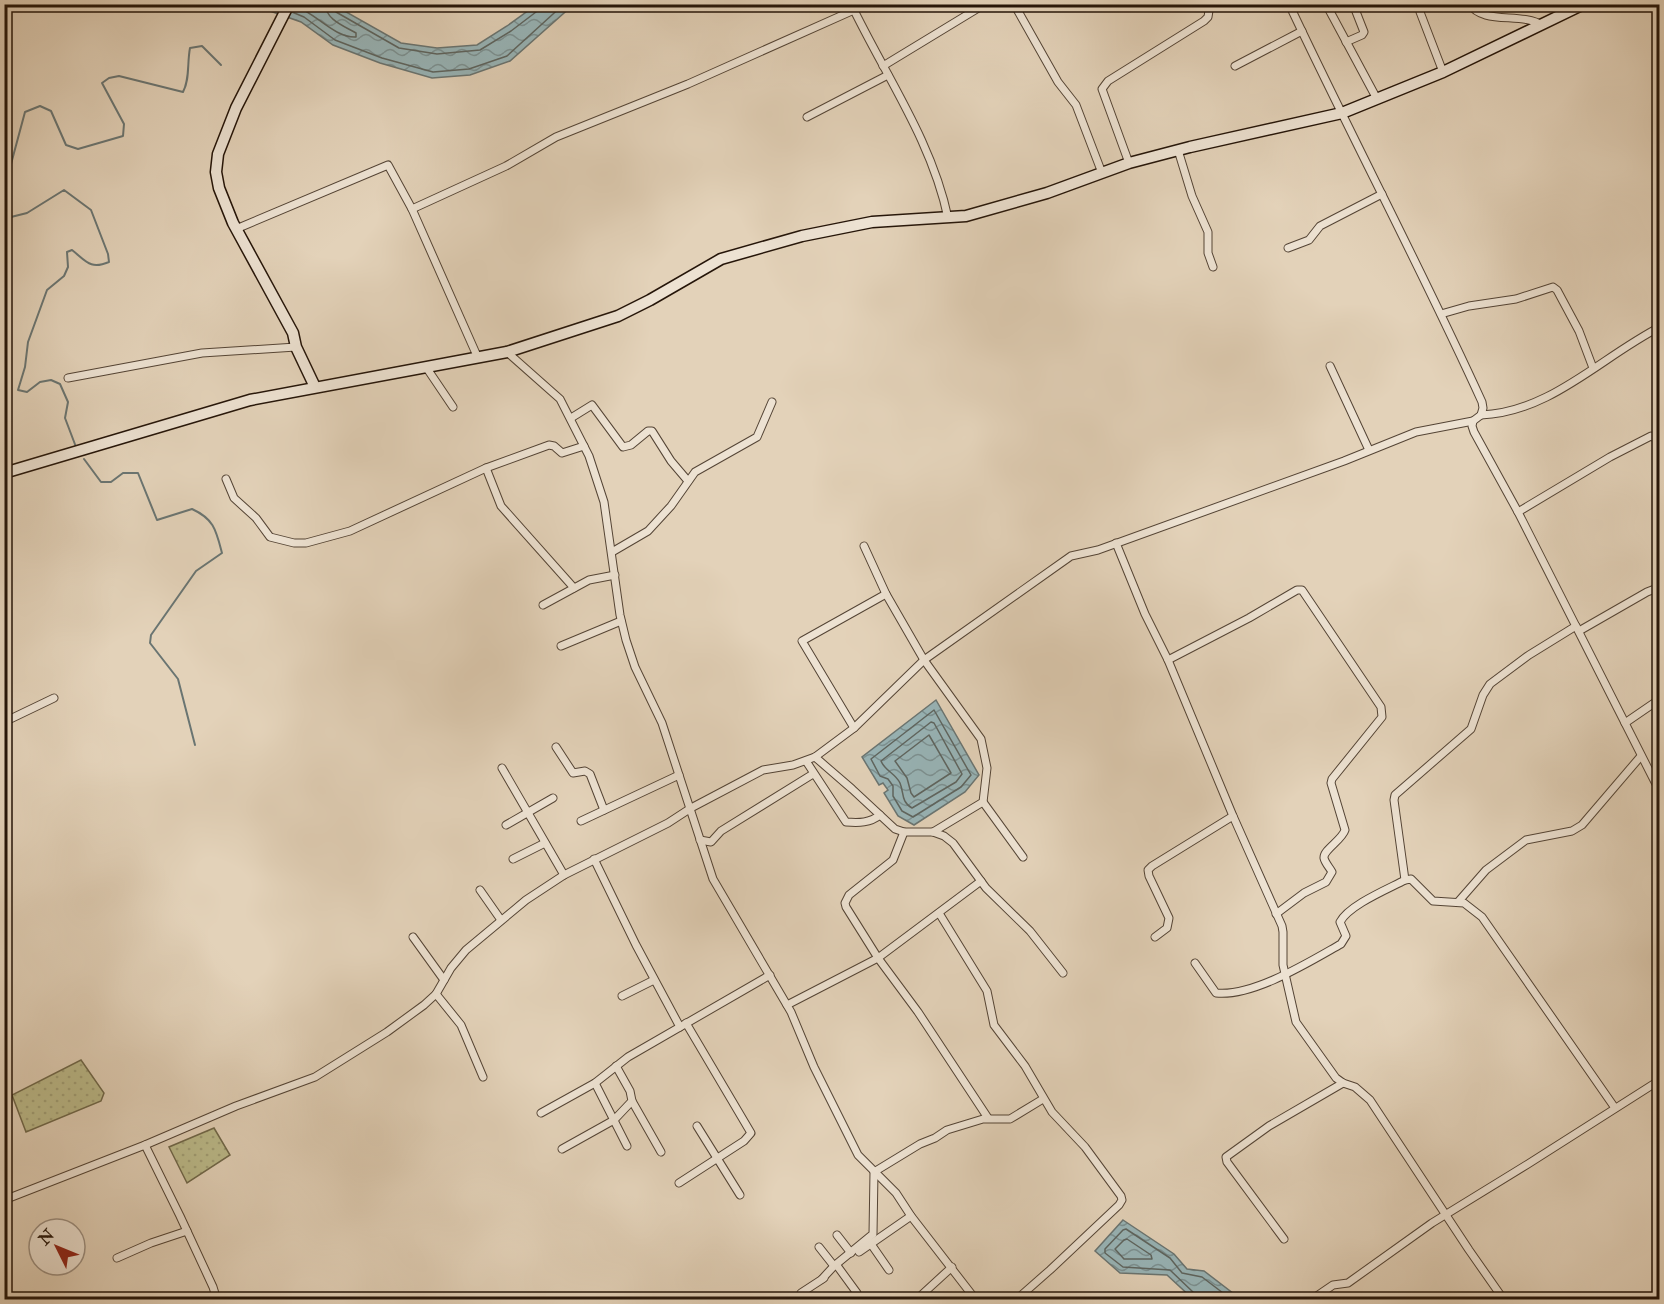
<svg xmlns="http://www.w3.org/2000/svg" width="1664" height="1304" font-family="'IM FELL Double Pica',serif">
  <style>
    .grass { fill: url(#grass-dots); stroke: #70684a; stroke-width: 1.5 }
    .water { fill: url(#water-waves); stroke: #6a7572; stroke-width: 1.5 }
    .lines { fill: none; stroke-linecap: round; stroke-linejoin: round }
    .shore { stroke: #5e6560; stroke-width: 1.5 }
    .stream { stroke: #6a7572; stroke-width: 2 }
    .street-casing { stroke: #544435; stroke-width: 9 }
    .secondary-casing { stroke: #251509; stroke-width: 13 }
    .street { stroke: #ede2d2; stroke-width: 7 }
    .secondary { stroke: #ede2d2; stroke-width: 10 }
  </style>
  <defs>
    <pattern id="grass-dots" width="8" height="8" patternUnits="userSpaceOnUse" patternTransform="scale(1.5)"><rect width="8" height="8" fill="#bbba8a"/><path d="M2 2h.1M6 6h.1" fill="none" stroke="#a19f76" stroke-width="1.8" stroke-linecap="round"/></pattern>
    <pattern id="water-waves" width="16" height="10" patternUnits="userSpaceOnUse" patternTransform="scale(1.5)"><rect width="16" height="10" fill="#98b5b8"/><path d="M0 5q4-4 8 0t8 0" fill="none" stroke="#7c9294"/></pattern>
  </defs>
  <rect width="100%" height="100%" fill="#e3d2b9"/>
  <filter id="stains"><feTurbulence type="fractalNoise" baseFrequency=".00333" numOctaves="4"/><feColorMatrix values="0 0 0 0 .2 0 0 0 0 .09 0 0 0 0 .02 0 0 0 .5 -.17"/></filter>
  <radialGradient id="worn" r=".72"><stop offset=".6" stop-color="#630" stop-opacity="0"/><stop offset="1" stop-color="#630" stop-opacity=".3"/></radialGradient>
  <g class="grass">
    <polygon points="81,1060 104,1093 101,1101 26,1132 12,1095"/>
    <polygon points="214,1128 230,1155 187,1183 169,1147"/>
  </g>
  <g class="water">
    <polygon points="321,4 327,7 334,5 401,43 437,48 477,45 507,26 536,5 573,5 510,61 470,75 432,78 380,63 333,45 301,22 270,11 258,5"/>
    <polygon points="936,700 979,775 965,792 914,825 898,816 884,793 888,790 883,783 879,785 862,757"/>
    <polygon points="1123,1220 1174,1254 1187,1269 1204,1271 1234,1294 1227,1299 1193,1299 1167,1275 1120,1273 1095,1251"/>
  </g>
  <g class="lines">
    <g class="shore">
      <polyline points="332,4 336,12 399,48 437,54 480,50 511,31 536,12 539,4"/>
      <path d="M295,6C316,13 334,38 356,37V33C344,26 326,20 325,4"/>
      <polyline points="292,12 304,17 335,40 382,58 433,72 469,69 507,56 564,4"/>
      <polygon points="934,710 971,775 961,787 913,817 902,811 893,796 893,786 888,779 880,776 871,759"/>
      <path d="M931,722L934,723L962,774L956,782L912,808C901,802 904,793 900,783C895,773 885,771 881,761Z"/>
      <polygon points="929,735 951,773 914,797 911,793 907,778 895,761"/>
      <polygon points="1127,1239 1151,1255 1152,1259 1124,1259 1115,1249 1124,1240"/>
      <polyline points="1196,1300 1194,1293 1170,1270 1123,1267 1105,1253 1105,1249 1123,1230 1126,1229 1170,1258 1182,1273 1202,1277 1223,1293 1224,1300"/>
    </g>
    <g class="stream">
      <path d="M4,190L25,112L40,106L51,111L66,145L78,149L123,136L124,124L102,83L109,78L119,76L183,92C190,79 187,63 190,48L202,46L221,65"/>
      <path d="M4,209L11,217L27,213L64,190L91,210L108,254L109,262C90,270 86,261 72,250L67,252L68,267L64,276L47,290L28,342L25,367L18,390L27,392L40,382L51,380L60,384L68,402L65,418L76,447"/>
      <path d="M84,459L101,482H111L123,473H138L157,520L192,509C214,519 216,530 222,553L196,571L151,635L150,643L178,679L195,745"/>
    </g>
    <defs>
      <g id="street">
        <path d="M851,4C885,75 932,141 948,218"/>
        <polyline points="1014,4 1058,82 1076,105 1102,173"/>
        <path d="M1289,4C1352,138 1421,268 1482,402L1483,408L1481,415L1473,421L1472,426L1474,432L1518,512L1660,792"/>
        <polyline points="1326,4 1377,99"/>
        <polyline points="1422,4 1420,12 1443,72"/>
        <path d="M1470,4C1482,25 1522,12 1542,25"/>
        <polyline points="1346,42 1362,35 1364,32 1353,4"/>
        <polyline points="883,66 985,4"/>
        <polyline points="1235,66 1302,31"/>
        <polyline points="807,117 888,75"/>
        <polyline points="1178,150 1192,196 1208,232 1208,253 1213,267"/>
        <polyline points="1129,163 1102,89 1108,81 1204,21 1208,17 1210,4"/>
        <polyline points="412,209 506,166 556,137 688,84 854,10"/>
        <polyline points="236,229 388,165 412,209 478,358"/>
        <polyline points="1288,248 1309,240 1320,226 1382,194"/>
        <polyline points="1441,314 1469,306 1516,299 1553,287 1557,290 1579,331 1593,368"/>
        <polyline points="507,352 560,399 589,456 604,502 620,615 626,640 635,667 662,723 713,879 791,1012 814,1067 858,1155 896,1193 911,1216 976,1300"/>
        <polyline points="1330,366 1369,450"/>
        <polyline points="426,367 453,407"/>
        <polyline points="68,378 202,353 296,347"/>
        <path d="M1481,415C1551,412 1601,357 1660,327"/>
        <polyline points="571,418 592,405 623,447 631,445 648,431 652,431 671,461 688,481"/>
        <polyline points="486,468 501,506 574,588"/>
        <polyline points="226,479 234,498 256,518 270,537 294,543 306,543 350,531 486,468 549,445 554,446 562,453 584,446"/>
        <polyline points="1518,512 1610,457 1651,436 1657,439 1660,446"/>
        <polyline points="1116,543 1145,614 1168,660 1233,816 1282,926 1283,932 1283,965 1296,1022 1336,1078 1343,1083 1355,1087 1370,1100 1469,1250 1504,1300"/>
        <polyline points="864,546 886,594 924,660 981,739 987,768 983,802 933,832"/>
        <polyline points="612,552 648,531 671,506 695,472 757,437 772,402"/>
        <polyline points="543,605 589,580 615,575"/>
        <polyline points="1579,631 1647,592 1660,587"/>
        <polyline points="561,646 621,621"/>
        <path d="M1168,660L1249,618L1297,590H1302L1381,707L1382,717L1332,779L1331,783L1345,830C1342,840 1323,850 1324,858C1325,863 1330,868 1332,872L1326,882L1304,893L1276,914"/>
        <polyline points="4,722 54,698"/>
        <polyline points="1625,723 1660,699"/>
        <polyline points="854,728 802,641 886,594"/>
        <polyline points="556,747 573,773 585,771 590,774 604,810"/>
        <polyline points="815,757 852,789 895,829 904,832 933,832 944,836 953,843 986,888 1030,931 1063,973"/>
        <path d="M806,761L846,822C859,823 870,823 880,815"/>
        <polyline points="502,768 564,875"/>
        <polyline points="983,802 1023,857"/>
        <polyline points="581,821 679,775"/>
        <polyline points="506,825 553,798"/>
        <polyline points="904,832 893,860 849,895 845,903 846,907 878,958 918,1012 988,1118"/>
        <polyline points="700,840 711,842 721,831 813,774"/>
        <polyline points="513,859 545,843"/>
        <polyline points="594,859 636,945 680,1027"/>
        <polyline points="1405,880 1394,800 1395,795 1471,729 1483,695 1490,684 1529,655 1576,626"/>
        <polyline points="480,890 501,920"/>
        <polyline points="1458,902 1486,870 1526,840 1572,831 1582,825 1641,756"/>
        <polyline points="939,913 987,991 994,1025 1025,1066 1052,1112 1085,1147 1121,1196 1122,1200 1119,1205 1050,1270 1016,1300"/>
        <polyline points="413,937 444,980"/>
        <polyline points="1155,937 1167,928 1169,918 1149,876 1148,870 1152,866 1233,816"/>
        <path d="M1195,963L1216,993C1253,997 1309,962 1341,944L1346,936L1340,922C1349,905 1388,889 1405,880L1411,879L1433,901L1464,903L1482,917L1615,1108"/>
        <polyline points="436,994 461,1025 483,1077"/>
        <polyline points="622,996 654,980"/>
        <polyline points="787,1005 878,958 981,881"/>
        <polyline points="595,1083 627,1146"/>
        <polyline points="632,1101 661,1152"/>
        <polyline points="541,1113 595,1083 628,1057 770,975"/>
        <polyline points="697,1126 740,1195"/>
        <polyline points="145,1145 180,1216 213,1287 217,1300"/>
        <polyline points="562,1149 614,1120 632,1101 630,1091 616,1066"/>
        <polyline points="679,1183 744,1141 751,1133 686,1023"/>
        <polyline points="4,1200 145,1145 236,1106 315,1077 387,1032 424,1005 436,994 451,968 466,950 526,900 564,875 668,823 691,808 763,770 793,765 815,757 854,728 924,660 1071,556 1098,550 1344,461 1416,432 1473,421"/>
        <polyline points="837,1235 851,1253"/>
        <polyline points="1284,1239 1227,1162 1226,1157 1269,1126 1343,1083"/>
        <polyline points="871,1244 889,1270"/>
        <polyline points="819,1247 834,1266"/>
        <polyline points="859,1252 911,1216"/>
        <polyline points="117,1258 151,1243 187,1231"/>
        <polyline points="838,1267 857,1293"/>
        <polyline points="822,1279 834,1266 873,1234 874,1172 920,1144 935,1138 947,1130 983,1119 1010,1119 1043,1099"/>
        <polyline points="801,1293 824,1278"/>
        <polyline points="916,1300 952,1267"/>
        <polyline points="1311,1300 1333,1285 1348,1283 1432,1223 1528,1164 1660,1080"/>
      </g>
      <g id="secondary">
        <polyline points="289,4 236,108 218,154 216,172 219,188 233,223 293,333 296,347 315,387"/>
        <polyline points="4,473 250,400 507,352 618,316 650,300 721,259 802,236 872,222 966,216 1047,193 1129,163 1190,147 1342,113 1443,72 1584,4"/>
      </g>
    </defs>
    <use href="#street" class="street-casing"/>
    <use href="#secondary" class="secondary-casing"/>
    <use href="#street" class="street"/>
    <use href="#secondary" class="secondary"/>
  </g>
  <rect width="1664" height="1304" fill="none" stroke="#e3d2b9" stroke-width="24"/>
  <rect x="6" y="6" width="1652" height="1292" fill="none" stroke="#251509" stroke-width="3"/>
  <rect x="12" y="12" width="1640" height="1280" fill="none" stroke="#251509" stroke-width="1.5"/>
  <g transform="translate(57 1247) rotate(313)"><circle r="28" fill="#ede2d2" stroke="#9d9082" stroke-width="1.5"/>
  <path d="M0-4.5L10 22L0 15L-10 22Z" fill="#8f2418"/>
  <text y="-9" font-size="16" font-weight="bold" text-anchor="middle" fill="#251509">N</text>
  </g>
  <rect width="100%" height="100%" filter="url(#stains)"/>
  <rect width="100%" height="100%" fill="url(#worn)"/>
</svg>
